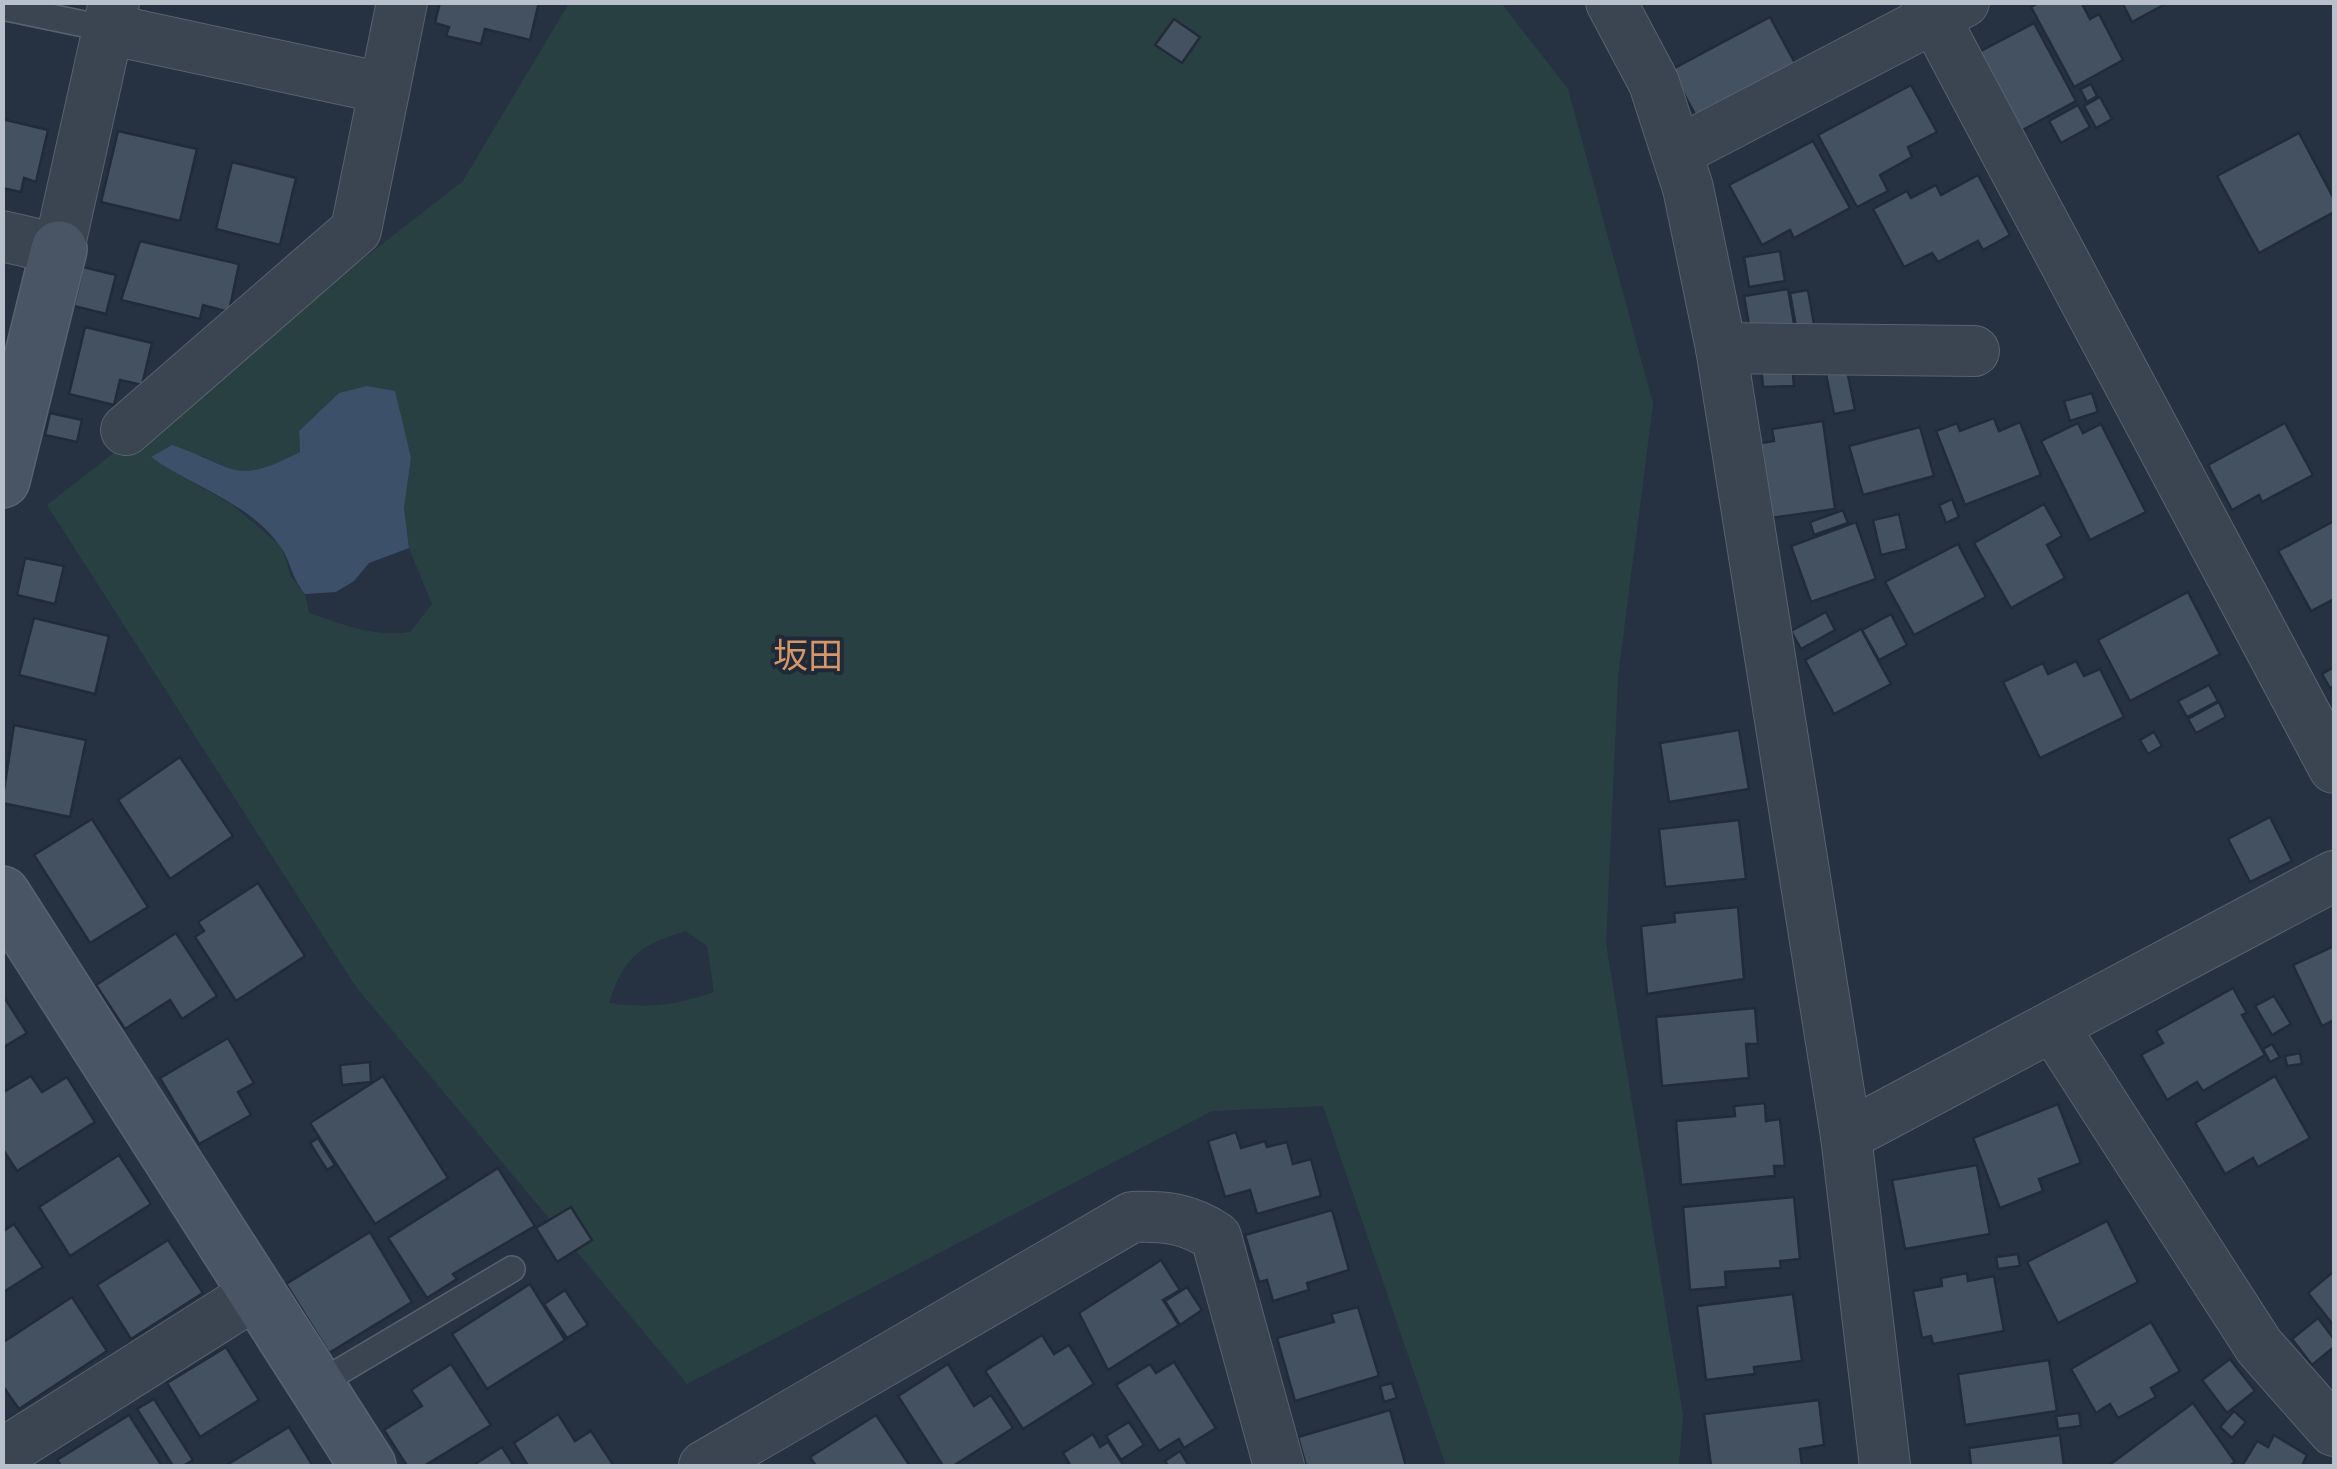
<svg xmlns="http://www.w3.org/2000/svg" width="2337" height="1469" font-family="'PT Sans','Noto Sans JP',sans-serif">
  <style>
    .green { fill: #294043; fill-rule: evenodd }
    .water { fill: #3c506a }
    .building { fill: #435160; stroke: #212b39; stroke-width: 2.5 }
    .lines { fill: none; stroke-linecap: round; stroke-linejoin: round }
    .lane-casing { stroke: #59626f; stroke-width: 28 }
    .street-casing { stroke: #59626f; stroke-width: 52 }
    .secondary-casing { stroke: #59626f; stroke-width: 58 }
    .lane { stroke: #3b4451; stroke-width: 25 }
    .street { stroke: #3b4451; stroke-width: 50 }
    .secondary { stroke: #495464; stroke-width: 55 }
    .labels { text-anchor: middle; dominant-baseline: central; stroke-width: 8; stroke-linejoin: round; paint-order: stroke }
    .neighbourhood-label { font-size: 35px; fill: #d59669; stroke: #1f2937 }
  </style>
  <rect width="100%" height="100%" fill="#263242"/>
  <path class="green" d="M569,3H1501L1568,89L1653,404L1618,677L1606,944L1683,1415L1679,1466H1446L1323,1106L1212,1111L687,1384L356,987L47,505L463,181ZM339,393L411,458L404,508L409,548L432,604L410,632C376,638 341,624 309,613L305,594L291,577L282,547L231,504L162,465L203,456C247,481 257,474 300,452L299,431ZM686,931L707,946L714,992C677,1005 648,1009 609,1003C624,956 640,945 686,931Z"/>
  <path class="water" d="M367,386L395,391L411,458L404,508L409,548L369,563L354,581L336,592L305,594C290,575 291,561 280,546C249,502 192,487 151,457L172,445C237,467 232,487 300,452L299,431L339,393Z"/>
  <g class="building">
    <polygon points="440,2 539,2 530,40 485,29 481,44 446,36 449,27 435,23"/>
    <polygon points="2040,2 2081,2 2090,19 2099,14 2123,60 2074,87 2031,7"/>
    <polygon points="2122,2 2169,2 2132,22"/>
    <polygon points="1770,17 1802,76 1703,129 1671,70"/>
    <polygon points="1174,19 1200,37 1182,63 1155,45"/>
    <polygon points="2034,23 2076,101 2019,132 1977,53"/>
    <polygon points="2091,84 2097,96 2087,102 2080,89"/>
    <polygon points="1911,85 1937,132 1908,147 1912,157 1880,175 1888,191 1857,207 1818,135"/>
    <polygon points="2100,97 2112,119 2096,128 2084,106"/>
    <polygon points="2078,105 2090,127 2061,143 2049,121"/>
    <polygon points="2,119 48,130 36,182 24,178 21,192 2,188"/>
    <polygon points="118,131 197,149 180,221 101,202"/>
    <polygon points="2299,133 2334,199 2334,212 2259,253 2217,176"/>
    <polygon points="1813,141 1850,208 1794,238 1790,230 1762,245 1729,185"/>
    <polygon points="232,162 296,178 280,245 216,229"/>
    <polygon points="1978,175 2010,235 1983,250 1978,241 1938,262 1932,253 1904,267 1873,209 1907,191 1911,198 1936,185 1941,195"/>
    <polygon points="140,241 239,264 229,312 203,305 200,319 121,300"/>
    <polygon points="1780,251 1785,281 1749,287 1744,257"/>
    <polygon points="83,267 116,275 106,314 74,306"/>
    <polygon points="1788,289 1795,329 1751,337 1744,296"/>
    <polygon points="1808,290 1814,324 1796,327 1790,293"/>
    <polygon points="85,327 152,343 142,385 120,380 114,405 69,394"/>
    <polygon points="1792,365 1794,386 1763,387 1761,366"/>
    <polygon points="1846,365 1855,410 1834,414 1825,369"/>
    <polygon points="2092,393 2098,412 2070,421 2064,401"/>
    <polygon points="50,413 82,420 77,442 45,435"/>
    <polygon points="1994,418 1999,431 2020,422 2041,475 1965,505 1936,431 1957,423 1960,431"/>
    <polygon points="1823,421 1835,509 1771,518 1761,443 1774,441 1772,429"/>
    <polygon points="2078,423 2083,433 2101,424 2146,512 2090,540 2041,441"/>
    <polygon points="2285,423 2313,475 2262,502 2259,495 2232,510 2208,465"/>
    <polygon points="1920,427 1934,476 1863,495 1849,446"/>
    <polygon points="1952,499 1959,517 1946,523 1939,505"/>
    <polygon points="2044,504 2062,536 2047,545 2065,578 2011,608 1974,543"/>
    <polygon points="1843,510 1848,523 1814,535 1810,522"/>
    <polygon points="1899,514 1907,549 1881,555 1873,520"/>
    <polygon points="2334,521 2334,599 2311,611 2278,551"/>
    <polygon points="1856,522 1876,579 1811,602 1791,546"/>
    <polygon points="1958,544 1986,597 1914,635 1885,582"/>
    <polygon points="25,558 64,566 55,604 17,595"/>
    <polygon points="2188,592 2220,654 2130,701 2098,640"/>
    <polygon points="1826,612 1835,630 1801,649 1791,631"/>
    <polygon points="1891,614 1907,645 1879,660 1862,630"/>
    <polygon points="34,618 109,636 95,694 19,675"/>
    <polygon points="1861,629 1891,684 1834,714 1805,660"/>
    <polygon points="2076,661 2084,676 2100,669 2124,717 2040,758 2003,682 2043,663 2048,674"/>
    <polygon points="2334,667 2334,686 2330,688 2322,674"/>
    <polygon points="2209,685 2218,701 2187,717 2178,701"/>
    <polygon points="2219,702 2226,717 2196,733 2188,719"/>
    <polygon points="14,725 86,740 70,817 2,803"/>
    <polygon points="1739,730 1749,789 1669,802 1660,743"/>
    <polygon points="2154,732 2162,746 2148,754 2140,740"/>
    <polygon points="180,757 233,836 170,879 118,800"/>
    <polygon points="2270,817 2292,861 2250,882 2228,839"/>
    <polygon points="92,819 148,907 90,943 34,855"/>
    <polygon points="1739,820 1746,879 1665,887 1659,829"/>
    <polygon points="258,883 305,956 236,1001 195,937 204,931 198,922"/>
    <polygon points="1738,907 1744,979 1647,994 1641,926 1675,922 1674,913"/>
    <polygon points="176,933 217,996 182,1019 170,1000 125,1029 96,985"/>
    <polygon points="2334,946 2334,1020 2322,1026 2293,965"/>
    <polygon points="2233,988 2247,1013 2242,1015 2265,1055 2203,1091 2197,1082 2167,1100 2141,1055 2163,1043 2156,1031"/>
    <polygon points="2,994 27,1033 2,1048"/>
    <polygon points="2274,996 2291,1024 2272,1035 2255,1006"/>
    <polygon points="1755,1008 1758,1044 1746,1044 1749,1078 1662,1086 1656,1017"/>
    <polygon points="228,1038 254,1083 238,1092 251,1115 199,1144 160,1078"/>
    <polygon points="2272,1044 2280,1057 2270,1062 2263,1049"/>
    <polygon points="2300,1053 2302,1064 2287,1066 2285,1056"/>
    <polygon points="370,1062 371,1082 342,1085 340,1065"/>
    <polygon points="31,1076 42,1092 67,1077 95,1122 17,1171 2,1148 2,1093"/>
    <polygon points="383,1076 448,1178 375,1224 310,1123"/>
    <polygon points="2275,1076 2310,1138 2258,1167 2253,1158 2225,1174 2195,1123"/>
    <polygon points="1765,1103 1766,1121 1780,1119 1785,1166 1774,1166 1775,1176 1681,1185 1676,1121 1735,1116 1734,1106"/>
    <polygon points="2058,1104 2081,1163 2039,1179 2043,1191 2000,1208 1973,1138"/>
    <polygon points="1236,1132 1241,1148 1265,1141 1267,1147 1287,1142 1293,1164 1311,1159 1321,1196 1257,1214 1250,1190 1225,1197 1208,1141"/>
    <polygon points="318,1138 335,1165 327,1170 310,1143"/>
    <polygon points="119,1155 151,1204 70,1256 39,1207"/>
    <polygon points="1977,1165 1990,1234 1905,1249 1892,1180"/>
    <polygon points="498,1168 535,1226 453,1274 457,1279 427,1298 388,1238"/>
    <polygon points="1794,1197 1800,1259 1780,1261 1781,1268 1725,1272 1726,1287 1690,1290 1683,1207"/>
    <polygon points="571,1207 592,1240 557,1262 536,1228"/>
    <polygon points="1332,1210 1349,1270 1307,1283 1309,1290 1273,1301 1267,1280 1259,1282 1245,1235"/>
    <polygon points="2107,1221 2138,1282 2058,1323 2027,1262"/>
    <polygon points="14,1224 43,1267 2,1293 2,1232"/>
    <polygon points="370,1232 412,1302 329,1353 286,1284"/>
    <polygon points="168,1240 203,1293 131,1339 97,1285"/>
    <polygon points="2018,1254 2020,1266 1998,1269 1996,1257"/>
    <polygon points="1161,1260 1180,1290 1163,1300 1179,1325 1108,1370 1079,1313"/>
    <polygon points="2334,1271 2334,1326 2308,1293"/>
    <polygon points="1967,1273 1968,1281 1994,1276 2004,1331 1933,1344 1931,1336 1922,1338 1913,1291 1942,1286 1941,1278"/>
    <polygon points="530,1284 565,1340 487,1389 452,1334"/>
    <polygon points="1187,1287 1202,1310 1180,1325 1165,1301"/>
    <polygon points="565,1290 588,1325 567,1338 544,1304"/>
    <polygon points="1793,1294 1802,1361 1754,1367 1755,1374 1706,1380 1697,1306"/>
    <polygon points="72,1297 107,1351 19,1409 2,1385 2,1343"/>
    <polygon points="1358,1307 1379,1376 1295,1401 1277,1338 1334,1322 1331,1314"/>
    <polygon points="2318,1318 2334,1339 2334,1347 2312,1365 2292,1339"/>
    <polygon points="2151,1322 2180,1371 2151,1388 2156,1397 2118,1418 2110,1404 2096,1413 2071,1369"/>
    <polygon points="1042,1335 1054,1354 1069,1345 1094,1384 1023,1429 985,1371"/>
    <polygon points="226,1347 259,1400 200,1437 167,1383"/>
    <polygon points="2230,1359 2255,1391 2227,1413 2202,1380"/>
    <polygon points="2049,1360 2057,1411 1965,1425 1958,1374"/>
    <polygon points="1174,1362 1216,1428 1184,1448 1179,1439 1159,1451 1116,1385 1150,1364 1156,1373"/>
    <polygon points="451,1364 491,1425 424,1466 407,1466 384,1430 422,1406 411,1390"/>
    <polygon points="948,1364 974,1406 991,1395 1013,1428 953,1466 943,1466 898,1396"/>
    <polygon points="1392,1383 1397,1398 1384,1402 1380,1386"/>
    <polygon points="154,1399 193,1460 183,1466 173,1466 137,1409"/>
    <polygon points="1819,1400 1824,1445 1800,1449 1802,1466 1711,1466 1704,1414"/>
    <polygon points="2193,1403 2235,1462 2229,1466 2108,1466"/>
    <polygon points="1390,1410 1406,1466 1306,1466 1298,1437"/>
    <polygon points="2234,1411 2246,1422 2232,1438 2220,1427"/>
    <polygon points="2079,1413 2081,1426 2058,1429 2056,1416"/>
    <polygon points="558,1414 575,1441 591,1431 614,1466 528,1466 514,1443"/>
    <polygon points="129,1415 162,1466 61,1466 57,1460"/>
    <polygon points="876,1415 910,1466 816,1466 810,1457"/>
    <polygon points="1129,1422 1144,1445 1121,1460 1106,1436"/>
    <polygon points="289,1427 313,1466 225,1466"/>
    <polygon points="1093,1434 1100,1447 1108,1442 1124,1466 1063,1466 1069,1463 1063,1453"/>
    <polygon points="2060,1435 2064,1466 1971,1466 1969,1448"/>
    <polygon points="2274,1435 2307,1455 2302,1466 2242,1466 2257,1441 2268,1447"/>
    <polygon points="502,1447 514,1466 472,1466"/>
    <polygon points="1180,1451 1189,1466 1168,1466 1165,1461"/>
  </g>
  <g class="lines">
    <defs>
      <g id="lane">
        <polyline points="2,7 108,29"/>
        <polyline points="315,1386 512,1269"/>
      </g>
      <g id="street">
        <polyline points="1611,2 1654,83 1688,188 1721,348 1846,1136 1885,1466"/>
        <polyline points="1926,2 2334,768"/>
        <polyline points="108,29 383,88"/>
        <polyline points="1677,152 1964,2"/>
        <polyline points="2,236 59,249 114,2"/>
        <polyline points="1721,348 1974,351"/>
        <polyline points="126,430 356,230 402,2"/>
        <polyline points="2054,1028 2259,1346 2334,1431"/>
        <polyline points="1846,1136 2334,876"/>
        <polyline points="2,1454 255,1294"/>
        <path d="M704,1466L1132,1217C1165,1216 1188,1218 1216,1237L1279,1466"/>
      </g>
      <g id="secondary">
        <polyline points="2,480 59,249"/>
        <polyline points="2,894 368,1466"/>
      </g>
    </defs>
    <use href="#lane" class="lane-casing"/>
    <use href="#street" class="street-casing"/>
    <use href="#secondary" class="secondary-casing"/>
    <use href="#lane" class="lane"/>
    <use href="#street" class="street"/>
    <use href="#secondary" class="secondary"/>
  </g>
  <g class="labels">
    <g class="neighbourhood-label">
      <text x="808" y="655">坂田</text>
    </g>
  </g>
  <rect width="2337" height="1469" fill="none" stroke="#b8c0cb" stroke-width="10"/>
</svg>
